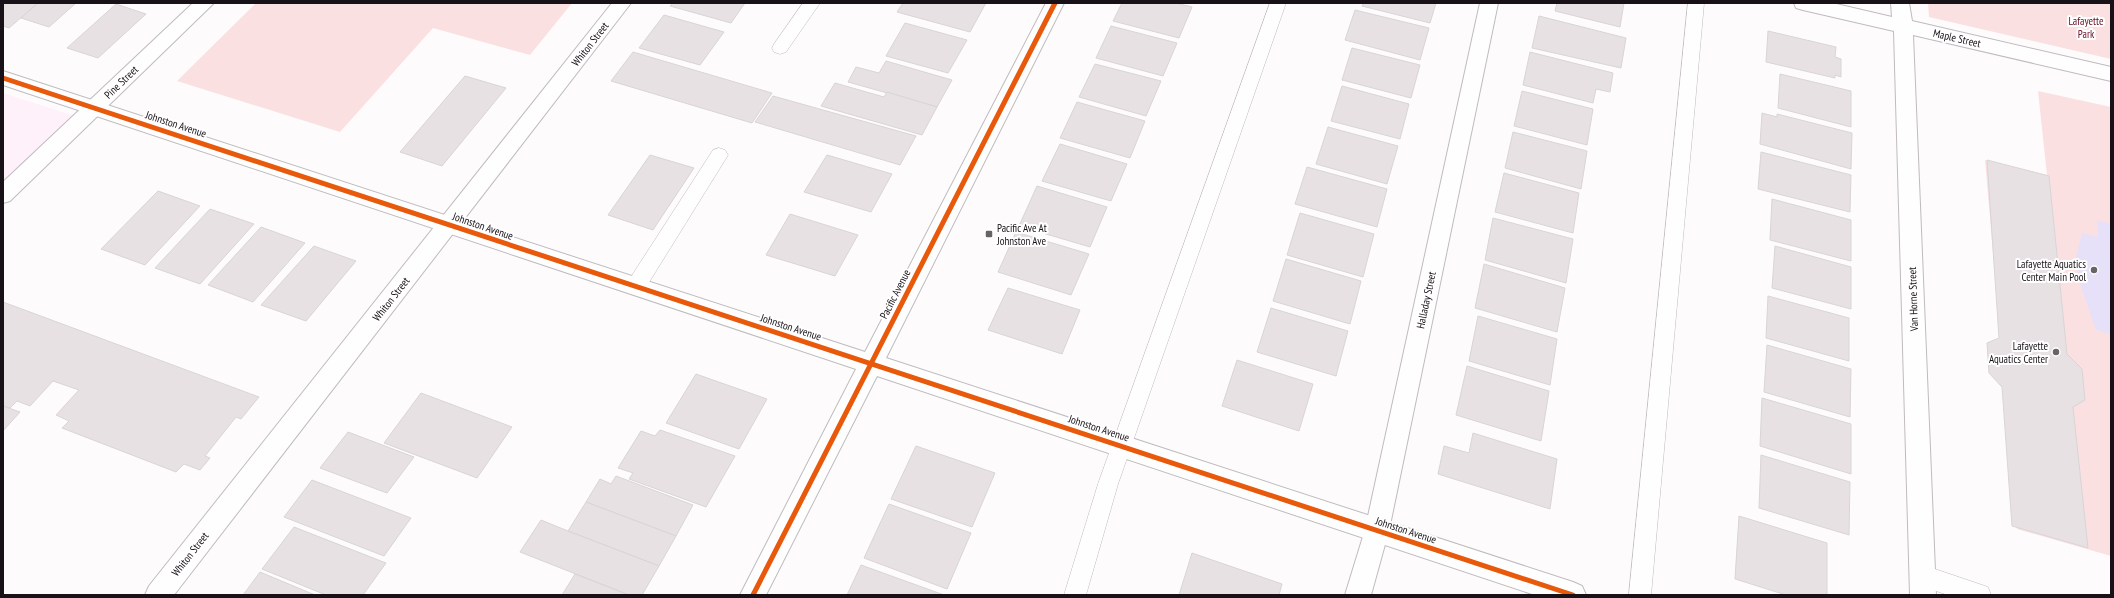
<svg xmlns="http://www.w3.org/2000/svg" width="2114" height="598" font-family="'PT Sans Narrow',sans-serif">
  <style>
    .built { fill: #fef1fa }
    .green { fill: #fbe0e2 }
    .water { fill: #e6e0f8 }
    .building { fill: #e7e1e3; stroke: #d9d4d6 }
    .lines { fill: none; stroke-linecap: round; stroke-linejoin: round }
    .service-casing { stroke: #c0bbbe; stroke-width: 1 }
    .minor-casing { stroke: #c0bbbe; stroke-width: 2 }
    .tertiary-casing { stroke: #c0bbbe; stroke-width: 2 }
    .service { fill: #fffeff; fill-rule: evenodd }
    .minor { fill: #fffeff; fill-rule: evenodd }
    .tertiary { fill: #fffeff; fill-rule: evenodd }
    .cycleway-casing { stroke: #fff; stroke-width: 8 }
    .cycleway { stroke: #e8590c; stroke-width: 5 }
    .poi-dot { fill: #686367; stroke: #fff; stroke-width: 1.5 }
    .labels { text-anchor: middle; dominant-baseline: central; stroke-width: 4; stroke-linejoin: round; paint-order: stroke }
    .park-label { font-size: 11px; fill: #650d22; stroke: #fff }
    .street-label { font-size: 11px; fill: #181117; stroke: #fff }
    .poi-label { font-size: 11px; fill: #181117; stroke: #fff; text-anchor: end }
  </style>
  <rect width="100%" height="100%" fill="#fdfbfc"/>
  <polygon class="built" points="3,93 75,116 3,184"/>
  <g class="green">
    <polygon points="256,3 572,3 530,55 433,28 340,132 177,81"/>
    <polygon points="1928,3 2111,3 2111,59 1929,17"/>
    <polygon points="2038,91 2111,107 2111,556 2017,529 1985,160 2047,175"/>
  </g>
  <polygon class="water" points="2097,220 2111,224 2111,334 2096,330 2080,284 2076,257 2082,233 2098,237"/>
  <g class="building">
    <polygon points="3,3 38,3 9,28 3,26"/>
    <polygon points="38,3 76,3 49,27 21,18"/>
    <polygon points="673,3 745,3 731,23 670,6"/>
    <polygon points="903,3 986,3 970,32 897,12"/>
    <polygon points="1122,3 1176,3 1192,7 1179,38 1113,21"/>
    <polygon points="1363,3 1436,3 1430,23 1362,6"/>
    <polygon points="1557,3 1624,3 1620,27 1555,11"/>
    <polygon points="116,4 146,14 98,58 67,48"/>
    <polygon points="1355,10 1429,28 1420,60 1345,40"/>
    <polygon points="664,15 724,32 700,65 639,48"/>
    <polygon points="1539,16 1626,38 1621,68 1532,48"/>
    <polygon points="905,23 967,40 948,73 886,56"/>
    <polygon points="1111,26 1177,43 1163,76 1096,58"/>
    <polygon points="1768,31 1836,47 1835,57 1841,59 1841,77 1835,75 1835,78 1766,62"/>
    <polygon points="1352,48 1420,65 1411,98 1342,80"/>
    <polygon points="633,52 772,93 752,123 611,81"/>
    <polygon points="1530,52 1613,73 1610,92 1596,89 1593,103 1523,85"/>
    <polygon points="886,61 952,80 937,107 848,82 856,67 879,73"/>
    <polygon points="1095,64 1161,81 1146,116 1079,97"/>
    <polygon points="1780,74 1851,91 1851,127 1778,108"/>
    <polygon points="465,76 506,88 442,166 400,152"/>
    <polygon points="835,83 884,97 887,92 937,107 922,135 821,106"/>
    <polygon points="1342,86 1409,104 1400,139 1331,121"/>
    <polygon points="1522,91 1593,109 1587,145 1514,126"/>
    <polygon points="773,96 916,136 900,165 755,122"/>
    <polygon points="1077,102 1145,121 1130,158 1060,138"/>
    <polygon points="1762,113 1777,117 1777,114 1852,133 1851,169 1760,144"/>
    <polygon points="1328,127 1398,146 1387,184 1316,164"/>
    <polygon points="1513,132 1587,151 1581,189 1505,168"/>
    <polygon points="1060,144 1127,164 1111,201 1042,181"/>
    <polygon points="1761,152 1851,175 1850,212 1758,189"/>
    <polygon points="650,155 694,168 653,230 608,215"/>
    <polygon points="827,155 892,174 871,212 804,192"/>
    <polygon points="1987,160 2049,176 2067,354 2082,369 2085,400 2073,407 2088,548 2012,526 2002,387 1989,373 1987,343 1999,338"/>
    <polygon points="1307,167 1387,189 1377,227 1295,204"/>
    <polygon points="1504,173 1579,193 1573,233 1495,212"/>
    <polygon points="1037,186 1107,207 1090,247 1019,226"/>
    <polygon points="158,191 200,206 145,265 101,249"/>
    <polygon points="1772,199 1851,220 1851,261 1770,240"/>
    <polygon points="210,209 254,224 200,284 155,268"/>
    <polygon points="1300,213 1374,234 1363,277 1287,255"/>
    <polygon points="790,214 858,235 835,276 766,255"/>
    <polygon points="1493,218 1573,239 1566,283 1485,260"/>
    <polygon points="261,227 305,243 253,302 208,285"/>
    <polygon points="1016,232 1089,254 1071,295 998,272"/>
    <polygon points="314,246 356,261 306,321 261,305"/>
    <polygon points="1775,246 1851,267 1851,309 1772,288"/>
    <polygon points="1286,259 1361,281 1350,324 1273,301"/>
    <polygon points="1484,264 1565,288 1557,332 1475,308"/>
    <polygon points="1008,288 1080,310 1062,354 988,330"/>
    <polygon points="1768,296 1849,318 1849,361 1766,338"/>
    <polygon points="3,302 259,397 241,419 236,417 205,456 210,458 200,470 184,464 176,472 62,428 69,421 56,415 79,390 53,381 30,406 17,401 10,408 3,406"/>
    <polygon points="1271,308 1348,331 1336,376 1257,352"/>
    <polygon points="1478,316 1557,339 1550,385 1469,361"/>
    <polygon points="1767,345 1851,369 1850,417 1764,392"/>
    <polygon points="1237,360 1313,384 1299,431 1222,406"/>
    <polygon points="1467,366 1549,391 1541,441 1456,415"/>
    <polygon points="696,374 767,399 739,449 666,423"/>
    <polygon points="421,393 512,427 477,478 384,443"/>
    <polygon points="1762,398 1851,424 1851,474 1760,446"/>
    <polygon points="3,406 20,412 3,431"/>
    <polygon points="660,430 735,456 706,507 629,479 633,473 618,468 641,431 655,436"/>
    <polygon points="348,432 414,457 387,493 320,468"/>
    <polygon points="1473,433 1557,459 1550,509 1438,474 1444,446 1469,453"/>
    <polygon points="916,446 995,473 972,527 891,499"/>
    <polygon points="1761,455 1850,482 1849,535 1759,508"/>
    <polygon points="616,476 693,505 676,536 586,502 600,479 611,484"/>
    <polygon points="312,480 411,518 384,556 284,517"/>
    <polygon points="586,502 676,536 659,566 568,531"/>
    <polygon points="889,504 971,533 947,589 864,558"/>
    <polygon points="1739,516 1827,543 1827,595 1786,595 1735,579"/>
    <polygon points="541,520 568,531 659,566 642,595 629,595 520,552"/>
    <polygon points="294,527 386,563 363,595 326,595 262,569"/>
    <polygon points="1192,553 1282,584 1279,595 1179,595"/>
    <polygon points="861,565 944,595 847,595"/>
    <polygon points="260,572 315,595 243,595"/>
    <polygon points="575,574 629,595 562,595"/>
  </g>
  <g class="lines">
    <defs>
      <g id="service">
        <polygon points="803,3 820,3 786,52 780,54 774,52 772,48 774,44"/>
        <polygon points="1270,3 1286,3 1118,484 1086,595 1064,595 1098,484"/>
        <polygon points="1688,3 1704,3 1651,595 1629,595"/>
        <polygon points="719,148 725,150 728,155 725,160 643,292 636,294 629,292 627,286 629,280 713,150"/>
        <polygon points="1923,565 1988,587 1991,595 1948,595 1915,584 1912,576 1915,568"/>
      </g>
      <g id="minor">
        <polygon points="193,3 214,3 10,201 3,203 3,182"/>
        <polygon points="612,3 631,3 174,595 145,595 149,586"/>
        <polygon points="1480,3 1498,3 1389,530 1371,595 1345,595 1365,530"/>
        <polygon points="1794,3 1832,3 1892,17 1891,3 1909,3 1912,21 2111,67 2111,81 1913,35 1936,595 1910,595 1894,31 1803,10 1796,8"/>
      </g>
      <polygon id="tertiary" points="1046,3 1064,3 886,358 1573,582 1582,586 1586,595 1535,595 877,376 766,595 740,595 856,369 3,85 3,71 865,352"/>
    </defs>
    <use href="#service" class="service-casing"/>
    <use href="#minor" class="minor-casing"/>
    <use href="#tertiary" class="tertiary-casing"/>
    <use href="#service" class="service"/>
    <use href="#minor" class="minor"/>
    <use href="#tertiary" class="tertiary"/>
    <defs>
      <g id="cycleway">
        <polyline points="3,78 1573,595"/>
        <polyline points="753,595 1055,3"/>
      </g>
    </defs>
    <use href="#cycleway" class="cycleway-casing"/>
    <use href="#cycleway" class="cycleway"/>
  </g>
  <g class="poi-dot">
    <rect x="985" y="230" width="8" height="8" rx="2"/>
    <circle cx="2094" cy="270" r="4"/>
    <circle cx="2056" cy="352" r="4"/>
  </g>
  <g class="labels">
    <g class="park-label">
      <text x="2086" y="21">Lafayette<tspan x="2086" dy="13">Park</tspan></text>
    </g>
    <g class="street-label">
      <text transform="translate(1957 38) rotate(13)">Maple Street</text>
      <text transform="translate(590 44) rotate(-52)">Whiton Street</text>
      <text transform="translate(121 82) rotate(-44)">Pine Street</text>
      <text transform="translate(176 124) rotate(18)">Johnston Avenue</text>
      <text transform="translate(483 226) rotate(19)">Johnston Avenue</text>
      <text transform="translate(895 294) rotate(-63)">Pacific Avenue</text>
      <text transform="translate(391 299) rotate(-52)">Whiton Street</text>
      <text transform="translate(1913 299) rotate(-92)">Van Horne Street</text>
      <text transform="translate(1426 300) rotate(-78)">Halladay Street</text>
      <text transform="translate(791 327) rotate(18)">Johnston Avenue</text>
      <text transform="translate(1099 428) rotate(18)">Johnston Avenue</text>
      <text transform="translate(1406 530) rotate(18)">Johnston Avenue</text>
      <text transform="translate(190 554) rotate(-52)">Whiton Street</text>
    </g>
    <g class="poi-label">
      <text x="997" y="228" text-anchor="start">Pacific Ave At<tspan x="997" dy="13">Johnston Ave</tspan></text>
      <text x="2086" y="264">Lafayette Aquatics<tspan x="2086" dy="13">Center Main Pool</tspan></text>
      <text x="2048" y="346">Lafayette<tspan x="2048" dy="13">Aquatics Center</tspan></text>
    </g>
  </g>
  <rect width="2114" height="598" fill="none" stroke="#181117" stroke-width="8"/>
</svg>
